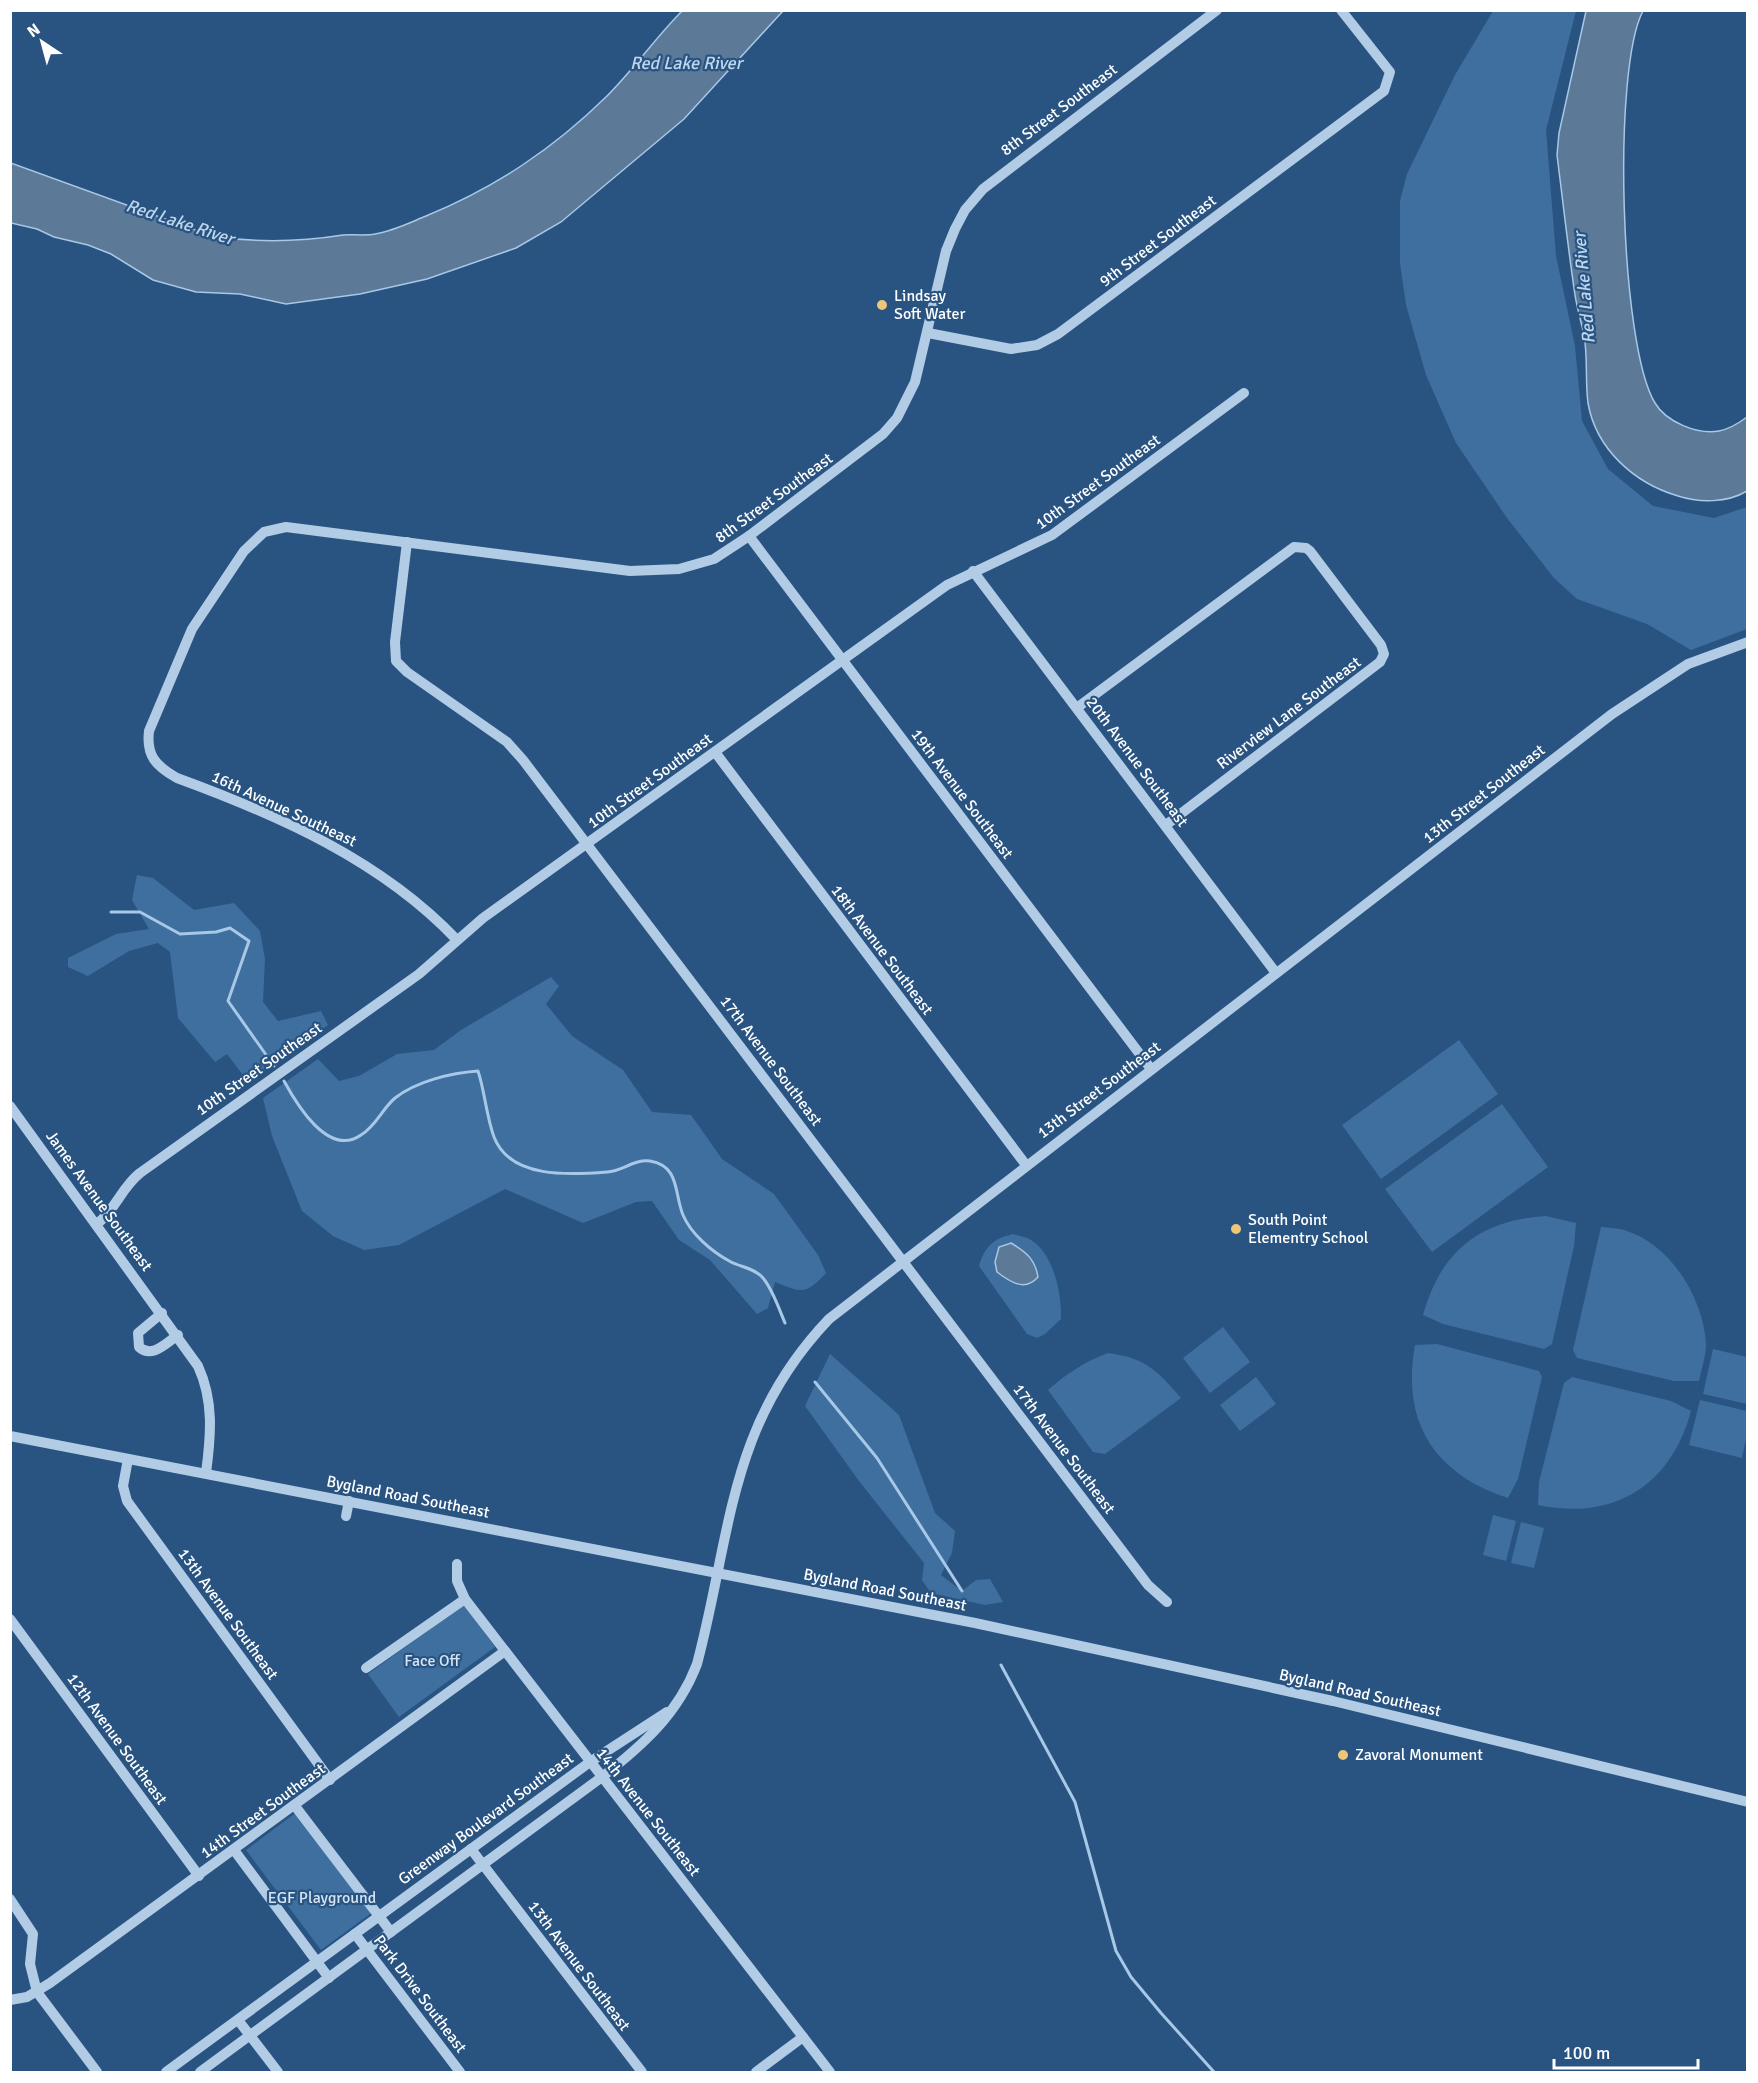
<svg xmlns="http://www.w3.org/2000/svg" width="1758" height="2083" font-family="Signika,sans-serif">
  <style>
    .green { fill: #3e6f9f }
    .water { fill: #5c7998; stroke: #a7c8e6; stroke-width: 1.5 }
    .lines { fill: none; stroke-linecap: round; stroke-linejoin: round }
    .stream { stroke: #a7c8e6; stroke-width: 3 }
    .minor { stroke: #b2cce6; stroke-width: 10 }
    .poi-dot { fill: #edc67a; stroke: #295482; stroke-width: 2 }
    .labels { text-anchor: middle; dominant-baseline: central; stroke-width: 4.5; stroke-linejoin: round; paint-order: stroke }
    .street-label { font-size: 16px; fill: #fff; stroke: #295482 }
    .poi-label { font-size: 16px; fill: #fff; stroke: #295482; text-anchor: start }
    .park-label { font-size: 16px; fill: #d5e5f5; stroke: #295482 }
    .water-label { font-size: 18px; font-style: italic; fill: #bed6ee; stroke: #295482 }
  </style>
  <rect width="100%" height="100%" fill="#295482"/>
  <g class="green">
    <polygon points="1493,11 1576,11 1546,130 1556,256 1575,346 1582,421 1608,469 1653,506 1714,518 1747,507 1747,629 1691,650 1647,624 1577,599 1554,578 1507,518 1456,443 1426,375 1406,305 1400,263 1400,201 1407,174 1455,75"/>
    <polygon points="137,875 153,878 194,910 234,903 260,931 265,959 263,1002 278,1021 321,1011 328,1025 249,1083 227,1054 215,1062 178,1018 170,952 158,943 129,951 88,976 68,967 68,958 116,934 149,929 132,900"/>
    <path d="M551,977L559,986L546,1004L572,1036L623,1070L652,1112L691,1115L722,1159L774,1194L818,1255L826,1273C806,1295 802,1293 775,1282L768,1308L757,1314L710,1260L679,1240L652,1201L636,1202L583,1223L505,1189L399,1245L364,1250L333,1236L302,1211L272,1136L263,1098L318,1059L339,1081L359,1076L397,1054L434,1050L461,1030Z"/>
    <polygon points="1459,1040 1498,1094 1381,1179 1342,1125"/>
    <polygon points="1502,1104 1548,1167 1432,1252 1385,1189"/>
    <path d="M1546,1216L1576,1223L1574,1246L1552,1344L1544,1349L1443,1324L1423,1315C1441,1251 1479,1220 1546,1216Z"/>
    <path d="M1601,1227C1609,1228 1617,1228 1624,1230C1671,1244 1704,1299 1706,1345C1706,1356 1701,1370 1699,1381H1674L1577,1358L1573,1350Z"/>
    <path d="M1013,1234C1018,1236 1026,1237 1031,1240C1054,1254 1062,1295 1061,1319L1045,1334L1037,1338L1027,1334L979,1266C985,1246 993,1239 1013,1234Z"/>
    <polygon points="1223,1327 1250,1362 1210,1393 1183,1358"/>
    <path d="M1437,1344L1539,1371L1542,1377L1518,1479L1508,1498C1434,1474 1401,1422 1415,1345Z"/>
    <polygon points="1713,1349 1747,1357 1747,1404 1703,1394"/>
    <path d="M1108,1353C1145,1358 1157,1370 1181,1398L1105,1454L1093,1452L1048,1390C1066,1374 1084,1362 1108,1353Z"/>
    <polygon points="830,1354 899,1415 935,1513 955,1531 952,1553 941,1575 962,1591 976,1580 990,1579 1003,1602 985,1605 931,1593 922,1580 924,1563 859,1481 805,1406"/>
    <polygon points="1256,1377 1276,1404 1240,1431 1220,1405"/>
    <path d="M1572,1377L1671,1401L1691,1411C1671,1486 1613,1521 1538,1505L1539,1482L1564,1383Z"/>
    <polygon points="1700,1400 1747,1411 1747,1434 1742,1458 1689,1445"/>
    <polygon points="1493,1515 1516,1521 1506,1561 1483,1555"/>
    <polygon points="1521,1522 1544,1528 1534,1568 1511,1563"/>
    <polygon points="464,1605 495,1647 399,1717 368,1674"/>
    <polygon points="297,1812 374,1911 321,1950 246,1850"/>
  </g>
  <g class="water">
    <path d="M683,10L783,11L684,119L561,222L516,248L427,279L360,294L286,304L240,294L196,292L153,280L111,254L88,245L54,237L37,229L11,223V163L212,236C256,243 299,242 343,235C353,234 364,236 375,234C393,231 409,223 426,216C496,187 553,149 607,96C634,69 656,37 683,10Z"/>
    <path d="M1586,11H1643C1612,69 1620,346 1655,403C1666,422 1698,435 1719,431C1729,429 1739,423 1747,417V491C1727,503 1700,503 1678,496C1634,483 1596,449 1588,403C1585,380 1588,357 1584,335C1581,321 1577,308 1575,295C1568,248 1563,202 1557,155L1559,133Z"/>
    <path d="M1011,1243C1026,1252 1035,1259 1038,1277C1025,1292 1010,1282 997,1272L995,1262L999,1247Z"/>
  </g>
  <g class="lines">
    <g class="stream">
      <polyline points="111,912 140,912 180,934 216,932 230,928 249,941 228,1001 274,1066"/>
      <path d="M284,1081C296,1103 328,1158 361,1135C376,1126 382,1109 395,1098C417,1081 451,1073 478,1071C485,1092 486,1115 494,1137C510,1179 570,1175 607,1172C623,1171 634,1159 650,1161C680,1166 674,1193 683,1215C691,1234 712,1252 731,1262C741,1267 756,1269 763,1278C773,1290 779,1309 785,1323"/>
      <polyline points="815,1382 877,1458 962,1591"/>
      <polyline points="1001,1665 1075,1802 1116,1951 1131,1977 1161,2013 1214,2072"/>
    </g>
    <g class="minor">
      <polyline points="928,333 1011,349 1037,345 1058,334 1384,91 1390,72 1341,10"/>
      <polyline points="749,536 1151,1069"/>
      <polyline points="407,542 395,642 396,661 407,672 507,742 523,760 1148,1585 1167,1602"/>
      <polyline points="973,571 1276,973"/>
      <polyline points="1078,707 1294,547 1306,548 1310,551 1381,645 1384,654 1380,662 1166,825"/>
      <polyline points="715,752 1026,1165"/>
      <path d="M457,940C381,860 278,815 177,778C156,766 146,756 149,731L192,629L244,551L264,532L286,527L630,571L679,569L714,559L749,536L883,434L897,418L915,382L946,251L955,229L965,210L983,189L1217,10"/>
      <path d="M10,1106L198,1366C214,1401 211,1435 206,1473"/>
      <path d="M97,1224C117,1208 121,1188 140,1173L419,974L483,918L947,585L1052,535L1244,393"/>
      <path d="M162,1313L138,1333L139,1347C152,1359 166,1343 178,1335"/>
      <polyline points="10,1436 975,1623 1333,1701 1748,1802"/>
      <polyline points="128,1459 123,1486 127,1501 330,1780"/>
      <polyline points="346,1516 349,1501"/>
      <polyline points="457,1564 457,1581 465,1599 830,2072"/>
      <polyline points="10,1619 199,1876"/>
      <polyline points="366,1668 465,1599"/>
      <polyline points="295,1806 391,1932"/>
      <polyline points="471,1849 642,2072"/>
      <polyline points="234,1850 329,1978"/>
      <polyline points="10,1899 33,1934 30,1964 37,1992 97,2072"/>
      <polyline points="355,1934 460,2072"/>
      <polyline points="10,2000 27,1997 50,1983 505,1651"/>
      <polyline points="238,2020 278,2072"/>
      <polyline points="166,2072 590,1762 667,1712"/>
      <path d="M200,2072L602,1777C643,1745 678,1714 697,1664C732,1532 728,1425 829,1319L1612,714L1688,664L1748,642"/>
      <polyline points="756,2072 803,2037"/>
    </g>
  </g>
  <g class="poi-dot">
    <circle cx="882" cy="305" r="6"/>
    <circle cx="1236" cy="1229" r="6"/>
    <circle cx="1343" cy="1755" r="6"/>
  </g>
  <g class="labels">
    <g class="street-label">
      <text transform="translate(1059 110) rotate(-37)">8th Street Southeast</text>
      <text transform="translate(1158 241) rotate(-37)">9th Street Southeast</text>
      <text transform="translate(1098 482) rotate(-36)">10th Street Southeast</text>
      <text transform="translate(774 498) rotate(-36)">8th Street Southeast</text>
      <text transform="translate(1289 713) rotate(-37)">Riverview Lane Southeast</text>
      <text transform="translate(1137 762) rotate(53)">20th Avenue Southeast</text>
      <text transform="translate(650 781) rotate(-36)">10th Street Southeast</text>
      <text transform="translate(962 794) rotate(53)">19th Avenue Southeast</text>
      <text transform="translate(1484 794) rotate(-38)">13th Street Southeast</text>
      <text transform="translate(284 809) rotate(25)">16th Avenue Southeast</text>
      <text transform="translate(882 950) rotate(53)">18th Avenue Southeast</text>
      <text transform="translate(771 1061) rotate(53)">17th Avenue Southeast</text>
      <text transform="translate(259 1069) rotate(-35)">10th Street Southeast</text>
      <text transform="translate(1099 1090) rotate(-37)">13th Street Southeast</text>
      <text transform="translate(99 1201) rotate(54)">James Avenue Southeast</text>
      <text transform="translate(1064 1449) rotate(53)">17th Avenue Southeast</text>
      <text transform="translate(408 1497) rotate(11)">Bygland Road Southeast</text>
      <text transform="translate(885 1590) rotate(11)">Bygland Road Southeast</text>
      <text transform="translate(228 1614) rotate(54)">13th Avenue Southeast</text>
      <text transform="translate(1360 1693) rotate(13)">Bygland Road Southeast</text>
      <text transform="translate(117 1739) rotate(54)">12th Avenue Southeast</text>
      <text transform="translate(263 1811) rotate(-36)">14th Street Southeast</text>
      <text transform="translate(648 1812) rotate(52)">14th Avenue Southeast</text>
      <text transform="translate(486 1819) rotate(-36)">Greenway Boulevard Southeast</text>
      <text transform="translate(579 1966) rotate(53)">13th Avenue Southeast</text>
      <text transform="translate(420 1994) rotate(53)">Park Drive Southeast</text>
    </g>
    <g class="poi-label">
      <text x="894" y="296">Lindsay<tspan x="894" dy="18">Soft Water</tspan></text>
      <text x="1248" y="1220">South Point<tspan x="1248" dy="18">Elementry School</tspan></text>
      <text x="1355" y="1755">Zavoral Monument</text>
    </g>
    <g class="park-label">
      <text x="432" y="1661">Face Off</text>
      <text x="322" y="1898">EGF Playground</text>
    </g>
    <g class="water-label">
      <text x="686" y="63">Red Lake River</text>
      <text transform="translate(180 222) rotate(18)">Red Lake River</text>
      <text transform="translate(1584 288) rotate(-95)">Red Lake River</text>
    </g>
  </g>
  <rect width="1758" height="2083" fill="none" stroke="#ffffff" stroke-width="24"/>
  <g transform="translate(42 42) rotate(324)" stroke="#295482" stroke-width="4.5" paint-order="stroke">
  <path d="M0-4.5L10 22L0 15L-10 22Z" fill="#ffffff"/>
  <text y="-9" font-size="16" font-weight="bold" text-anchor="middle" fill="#ffffff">N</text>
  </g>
  <path d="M1554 2059v9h144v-9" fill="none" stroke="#ffffff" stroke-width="3"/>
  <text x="1563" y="2059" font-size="18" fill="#ffffff" stroke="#295482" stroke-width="4.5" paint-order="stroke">100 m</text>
</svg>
